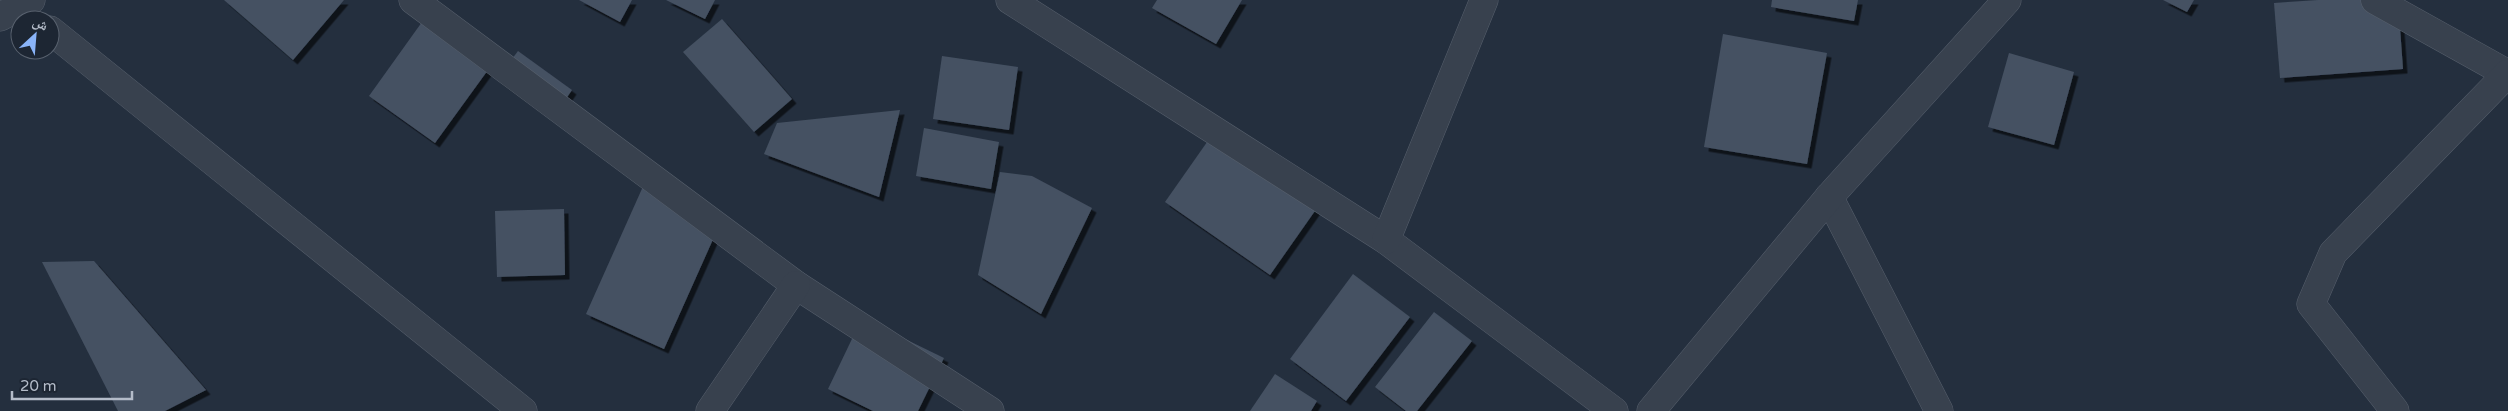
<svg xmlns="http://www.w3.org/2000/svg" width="2508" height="411" font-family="'Varela Round','Noto Naskh Arabic',sans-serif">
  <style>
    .building { fill: #455162; filter: url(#shadow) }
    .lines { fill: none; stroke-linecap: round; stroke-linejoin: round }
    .minor-casing { stroke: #565f6c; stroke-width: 29 }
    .minor { stroke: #38414e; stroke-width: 28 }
  </style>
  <defs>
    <filter id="shadow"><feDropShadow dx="4.5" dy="4.5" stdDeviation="0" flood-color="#0009"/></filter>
  </defs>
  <rect width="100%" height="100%" fill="#242f3e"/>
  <g class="building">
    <polygon points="224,0 344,0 293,60"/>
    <polygon points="579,0 632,0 620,22"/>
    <polygon points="666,0 715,0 705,19"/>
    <polygon points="1157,0 1242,0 1216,44 1152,8"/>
    <polygon points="1772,0 1858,0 1854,21 1771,7"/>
    <polygon points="2163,0 2194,0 2187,12"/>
    <polygon points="2318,0 2398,0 2403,69 2280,78 2274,3"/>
    <polygon points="722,19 792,99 754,132 683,52"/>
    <polygon points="422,22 488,70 435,143 369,96"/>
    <polygon points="1723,34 1827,53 1807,164 1704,147"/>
    <polygon points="518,51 572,90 552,119 497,79"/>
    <polygon points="2009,53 2074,72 2054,145 1988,127"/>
    <polygon points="942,56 1018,67 1009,130 933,119"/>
    <polygon points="900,110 879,197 764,154 777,123"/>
    <polygon points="924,128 999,142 991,189 916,176"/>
    <polygon points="1212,135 1317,208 1270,275 1165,202"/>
    <polygon points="1000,172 1032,176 1092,208 1041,314 978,275"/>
    <polygon points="645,182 723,217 664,349 586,314"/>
    <polygon points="564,209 565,275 497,277 495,211"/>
    <polygon points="94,261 206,390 165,411 118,411 42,262"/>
    <polygon points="1353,274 1410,317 1346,401 1290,359"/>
    <polygon points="1434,312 1472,341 1417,411 1406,411 1375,387"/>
    <polygon points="862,318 944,358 918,411 873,411 828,389"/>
    <polygon points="1275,374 1317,401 1311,411 1250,411"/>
  </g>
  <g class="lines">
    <defs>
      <g id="minor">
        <polyline points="413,0 796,285 990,411"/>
        <polyline points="1010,0 1386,240 1614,411"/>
        <polyline points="2375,0 2508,74"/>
        <polyline points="0,17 31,0"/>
        <polyline points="50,30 523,411"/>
        <polyline points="1829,197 1939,411"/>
        <polyline points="1386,240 1484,0"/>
        <polyline points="710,411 796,285"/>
        <polyline points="1651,411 1829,197 2007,0"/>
        <polyline points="2395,411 2311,304 2333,253 2507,74"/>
      </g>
    </defs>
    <use href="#minor" class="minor-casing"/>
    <use href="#minor" class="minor"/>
  </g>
  <g transform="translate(35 35) rotate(26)"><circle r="24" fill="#1d2633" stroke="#59626f"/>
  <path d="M0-4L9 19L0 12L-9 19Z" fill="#8ab4f8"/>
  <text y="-8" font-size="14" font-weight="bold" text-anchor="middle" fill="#b4bcc9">ش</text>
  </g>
  <path d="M12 391v8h120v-8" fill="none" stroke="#b4bcc9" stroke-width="2.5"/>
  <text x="20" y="391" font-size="15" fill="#b4bcc9" stroke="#1d2633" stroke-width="4" paint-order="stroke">20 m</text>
</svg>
